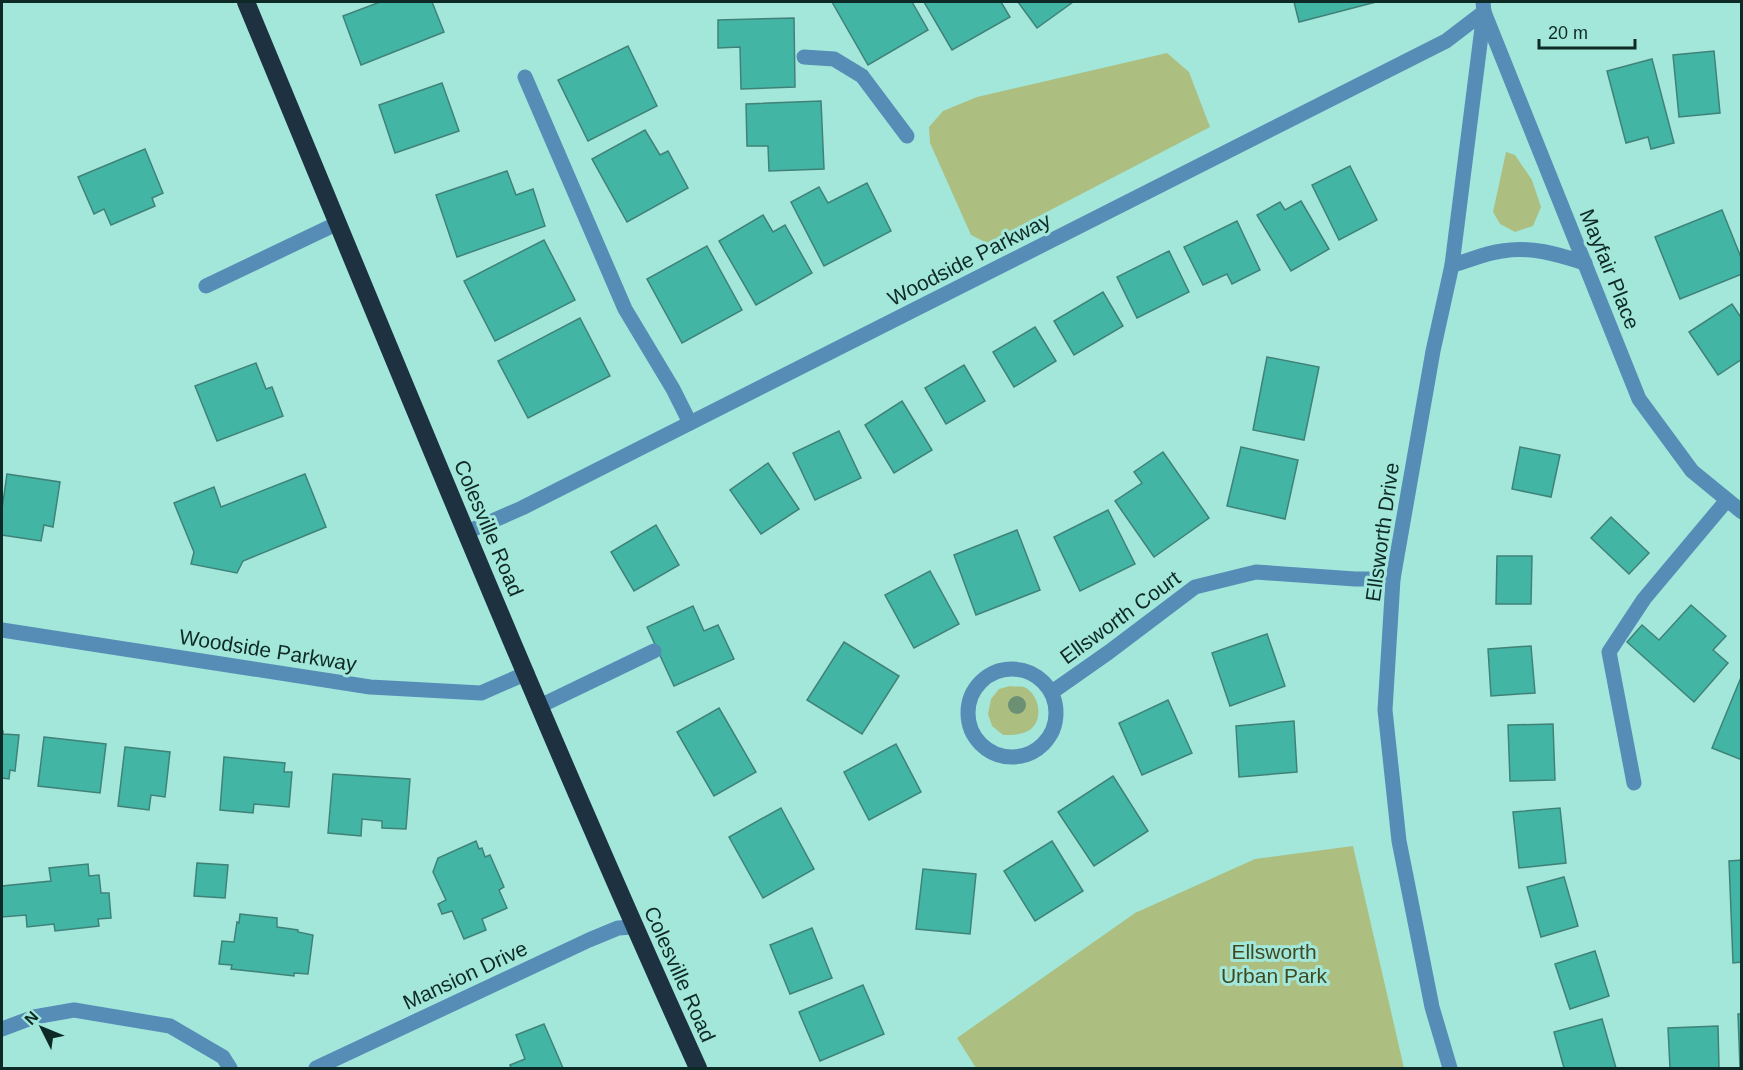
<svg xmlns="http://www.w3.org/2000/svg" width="1743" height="1070" font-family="Helvetica,sans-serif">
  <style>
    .green { fill: #acbf80 }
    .building { fill: #42b5a5; stroke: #408278; stroke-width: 1.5 }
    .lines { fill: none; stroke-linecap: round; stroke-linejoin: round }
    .minor { stroke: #558db6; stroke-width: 15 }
    .highway { stroke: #1d3141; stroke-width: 18 }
    .tree { fill: #6b9074 }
    .labels { text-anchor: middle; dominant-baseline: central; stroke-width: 6; stroke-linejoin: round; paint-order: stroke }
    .street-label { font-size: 21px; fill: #0e2a26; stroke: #a3e7db }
    .park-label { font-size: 21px; fill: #3e4920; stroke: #a3e7db }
  </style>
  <rect width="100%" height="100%" fill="#a3e7db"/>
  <g class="green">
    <polygon points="1167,53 1189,72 1210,127 987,243 971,235 930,143 929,127 943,111 977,97"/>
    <polygon points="1506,152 1515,155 1532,180 1541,207 1533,226 1515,232 1500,224 1493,212"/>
    <path d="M1010,686C1014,687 1021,686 1024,687C1039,694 1044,718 1031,729C1023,735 1012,735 1003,735L992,726L988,714L991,699L999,689Z"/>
    <polygon points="1353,846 1404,1068 976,1068 957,1038 1135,913 1255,859"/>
  </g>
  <g class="building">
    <polygon points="380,2 432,2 444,32 361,65 343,16"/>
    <polygon points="832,2 912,2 928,30 868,65"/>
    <polygon points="924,2 1001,2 1010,17 952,50"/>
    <polygon points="1018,2 1073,2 1037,28"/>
    <polygon points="1294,2 1376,2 1299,22"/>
    <polygon points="794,18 795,87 741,89 740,47 718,48 718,20"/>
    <polygon points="628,46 657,106 588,141 558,80"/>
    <polygon points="1714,51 1720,113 1679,117 1673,55"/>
    <polygon points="1652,59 1674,143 1651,149 1648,137 1626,143 1607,71"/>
    <polygon points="442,83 459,131 395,153 379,105"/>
    <polygon points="821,101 824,169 769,171 768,146 747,146 746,104"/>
    <polygon points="645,130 660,155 668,151 688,188 627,222 592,159"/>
    <polygon points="145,149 163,193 152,198 155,206 111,225 104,209 94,214 78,177"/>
    <polygon points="1350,166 1377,220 1339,240 1312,185"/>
    <polygon points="507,171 516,195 533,189 545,226 457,257 436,195"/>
    <polygon points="867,183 891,231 824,266 791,202 819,187 828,203"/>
    <polygon points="1301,201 1329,249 1291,271 1257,215 1280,202 1285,210"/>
    <polygon points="1722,210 1742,260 1742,274 1680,299 1655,237"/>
    <polygon points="763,215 773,232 785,225 812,273 756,305 719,241"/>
    <polygon points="1237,221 1260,270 1232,284 1227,274 1203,285 1184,247"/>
    <polygon points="544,240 575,300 495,341 464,281"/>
    <polygon points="707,246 742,310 682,343 647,279"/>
    <polygon points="1169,251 1189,292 1137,318 1117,277"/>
    <polygon points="1103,292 1123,326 1074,355 1054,321"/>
    <polygon points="1732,304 1742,319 1742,359 1718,375 1689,332"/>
    <polygon points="580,318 610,376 528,418 498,361"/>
    <polygon points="1035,327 1056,361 1014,387 993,352"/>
    <polygon points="1267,357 1319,367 1304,440 1253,430"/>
    <polygon points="256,363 266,389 272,387 283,416 217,441 195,386"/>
    <polygon points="964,365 985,401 946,424 925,388"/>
    <polygon points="902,401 932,450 894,473 865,425"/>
    <polygon points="839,431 861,478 815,500 793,453"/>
    <polygon points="1241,447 1298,460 1285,519 1227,506"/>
    <polygon points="1520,447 1560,455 1551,497 1512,489"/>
    <polygon points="1163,452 1209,518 1154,557 1115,501 1142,483 1134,472"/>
    <polygon points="768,463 799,509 761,534 730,490"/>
    <polygon points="7,474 60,482 53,527 44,525 41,541 2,535 2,509"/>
    <polygon points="305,474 326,527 243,561 237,573 191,564 194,552 174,503 214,487 221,507"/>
    <polygon points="1108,510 1135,564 1080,591 1054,537"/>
    <polygon points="1611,517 1649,553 1629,574 1591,538"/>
    <polygon points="656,525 679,565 634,591 611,552"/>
    <polygon points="1017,530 1040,590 976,615 954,555"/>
    <polygon points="1497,556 1532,556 1531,604 1496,604"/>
    <polygon points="930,571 959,624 914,648 885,595"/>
    <polygon points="1691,605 1726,636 1713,650 1728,663 1694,702 1627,642 1642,625 1659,640"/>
    <polygon points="693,606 704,631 718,625 734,659 674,686 647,627"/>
    <polygon points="1267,634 1285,686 1230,706 1212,653"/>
    <polygon points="844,642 899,676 862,734 807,700"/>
    <polygon points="1531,646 1535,693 1491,696 1488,649"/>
    <polygon points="1742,675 1742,760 1712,748"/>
    <polygon points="1168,700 1192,753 1142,775 1119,723"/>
    <polygon points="719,708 756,772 714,796 677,732"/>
    <polygon points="1294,721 1297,772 1239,777 1236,726"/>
    <polygon points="1553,724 1555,780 1510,781 1508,725"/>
    <polygon points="2,731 3,731 3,734 19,735 15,771 10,770 9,779 2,778"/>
    <polygon points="44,737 106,744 100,793 38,786"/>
    <polygon points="896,744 921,792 869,820 844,772"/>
    <polygon points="125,747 170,752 165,797 151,795 149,810 118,806"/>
    <polygon points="224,757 285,763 284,772 292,772 289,807 254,804 253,813 220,810"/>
    <polygon points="333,774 410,779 406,829 382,828 382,821 362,819 361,836 328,833"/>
    <polygon points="1113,776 1148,831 1094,866 1058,812"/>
    <polygon points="781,808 814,869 763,898 729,837"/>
    <polygon points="1560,808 1566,863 1519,868 1513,812"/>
    <polygon points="476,841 479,849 482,848 485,857 490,855 504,887 499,890 507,908 482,919 486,930 464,939 452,911 442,914 438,904 446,900 433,872 438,858"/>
    <polygon points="1052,841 1083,891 1035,921 1004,871"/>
    <polygon points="1742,860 1742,962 1733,963 1729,861"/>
    <polygon points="197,863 228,865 225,898 194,896"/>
    <polygon points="88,864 89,876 99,875 101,893 109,893 111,918 98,919 99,926 55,931 54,924 27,927 26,915 2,917 2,886 51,881 49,868"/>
    <polygon points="923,869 976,874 970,934 916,929"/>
    <polygon points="1564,877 1578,926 1541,937 1527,887"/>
    <polygon points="240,914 277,918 277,927 298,930 298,932 313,935 308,974 294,973 294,976 231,969 232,965 219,964 222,941 234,942 237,922 239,923"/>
    <polygon points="812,928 832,978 790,994 770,945"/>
    <polygon points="1595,951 1609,996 1570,1009 1555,964"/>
    <polygon points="863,985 884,1034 820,1061 799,1012"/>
    <polygon points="1738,1014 1742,1014 1742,1068 1740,1068"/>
    <polygon points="1602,1019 1616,1068 1564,1068 1554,1032"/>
    <polygon points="544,1024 563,1068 511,1068 510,1065 525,1059 516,1035"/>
    <polygon points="1718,1026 1719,1068 1670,1068 1668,1028"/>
  </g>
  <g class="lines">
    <g class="minor">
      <polyline points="804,57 834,59 862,76 907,136"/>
      <polyline points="525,77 625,309 673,389 690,423"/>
      <path d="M1452,265C1468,261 1485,253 1502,251C1531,246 1557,254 1585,263"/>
      <polyline points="206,286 338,223"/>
      <polyline points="467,532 522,508 1446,41 1484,12 1639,399 1692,471 1742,512"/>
      <polyline points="2,630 370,687 481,693 527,673"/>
      <circle cx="1012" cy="713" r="44"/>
      <polyline points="1052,692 1109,652 1195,587 1256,572 1355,579 1393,579"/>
      <polyline points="540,706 654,651"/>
      <polyline points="1634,783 1609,652 1644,599 1727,500"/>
      <polyline points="2,1029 34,1017 74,1010 170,1026 223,1057 230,1068"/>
      <polyline points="316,1068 589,940 618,928 634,927"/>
      <polyline points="1450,1068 1432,1007 1399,841 1385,710 1393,579 1433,351 1452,265 1484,12 1483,2"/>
    </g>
    <path class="highway" d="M246,2C394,358 539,717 698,1068"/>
  </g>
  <circle class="tree" cx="1017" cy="705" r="9"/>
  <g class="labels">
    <g class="street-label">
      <text transform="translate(969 259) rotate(-27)">Woodside Parkway</text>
      <text transform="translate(1610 269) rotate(68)">Mayfair Place</text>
      <text transform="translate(489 528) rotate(67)">Colesville Road</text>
      <text transform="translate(1382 532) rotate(-82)">Ellsworth Drive</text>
      <text transform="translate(1120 617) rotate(-36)">Ellsworth Court</text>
      <text transform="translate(268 650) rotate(9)">Woodside Parkway</text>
      <text transform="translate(680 974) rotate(66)">Colesville Road</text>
      <text transform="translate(465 975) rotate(-25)">Mansion Drive</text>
    </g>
    <g class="park-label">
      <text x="1274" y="951">Ellsworth<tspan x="1274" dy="24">Urban Park</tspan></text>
    </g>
  </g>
  <rect width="1743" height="1070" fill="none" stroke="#0e2a26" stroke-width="6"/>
  <g transform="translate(42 1028) rotate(313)" stroke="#a3e7db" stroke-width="4.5" paint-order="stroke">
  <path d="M0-4.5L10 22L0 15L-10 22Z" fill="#0e2a26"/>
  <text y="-9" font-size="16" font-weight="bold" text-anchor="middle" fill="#0e2a26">N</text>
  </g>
  <path d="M1539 39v9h96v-9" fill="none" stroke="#0e2a26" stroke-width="3"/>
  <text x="1548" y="39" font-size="18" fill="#0e2a26" stroke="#a3e7db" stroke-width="4.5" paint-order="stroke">20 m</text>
</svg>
